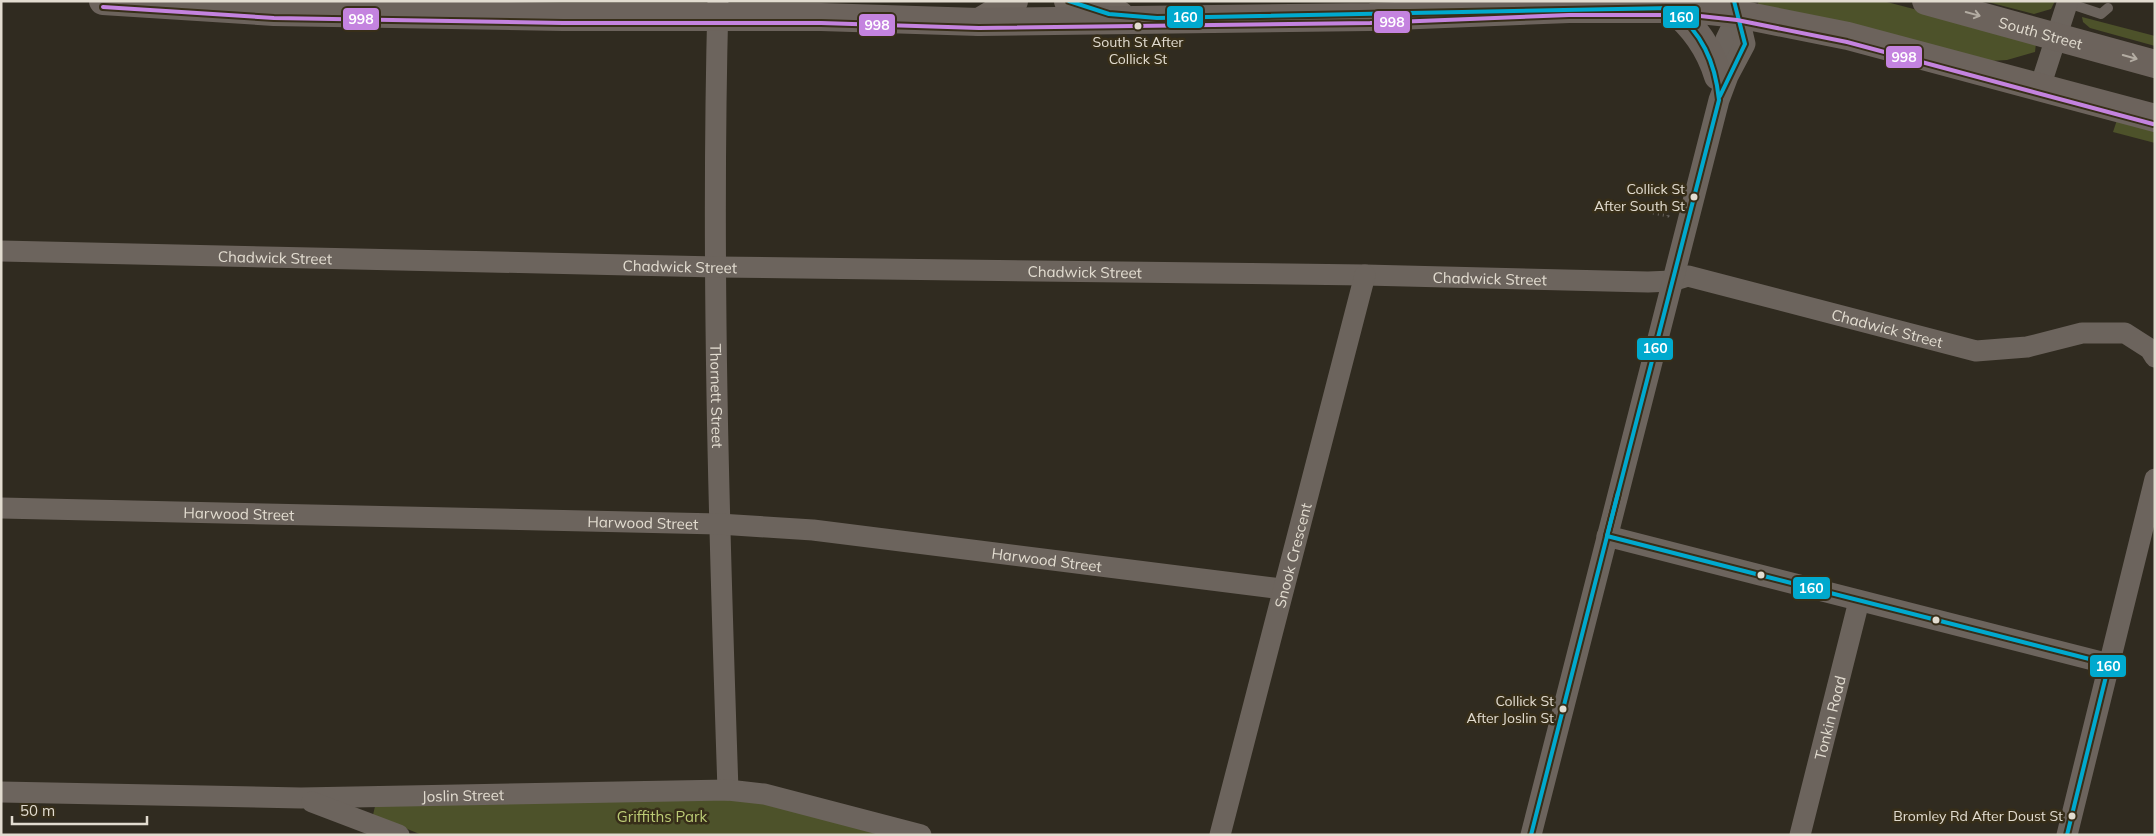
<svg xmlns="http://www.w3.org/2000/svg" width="2156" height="836" font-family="Mulish,sans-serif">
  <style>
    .green { fill: #4d522a }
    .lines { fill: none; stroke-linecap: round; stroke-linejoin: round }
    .path { stroke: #66615a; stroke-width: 3; stroke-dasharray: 1 4; stroke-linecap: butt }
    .lane { stroke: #6c645d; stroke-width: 10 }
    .street { stroke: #6c645d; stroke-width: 21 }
    .secondary { stroke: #6f665e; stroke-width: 28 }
    .primary { stroke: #6c635c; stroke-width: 28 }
    .bus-1-casing { stroke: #372e19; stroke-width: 8 }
    .bus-2-casing { stroke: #372e19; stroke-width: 8 }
    .bus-1 { stroke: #00a9ce; stroke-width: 4 }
    .bus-2 { stroke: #c483df; stroke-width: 4 }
    .oneway { stroke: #b3aca2 }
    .bus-dot { fill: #e2dcd0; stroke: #372e19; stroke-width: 2 }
    .labels { text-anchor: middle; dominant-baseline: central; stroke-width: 5; stroke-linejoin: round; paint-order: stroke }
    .bus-label { font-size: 14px; fill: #e2dcd0; stroke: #372e19; text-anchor: end }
    .street-label { font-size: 15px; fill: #e2dcd0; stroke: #372e19 }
    .park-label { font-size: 15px; fill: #bccb75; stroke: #372e19 }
    .line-badge { stroke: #372e19; stroke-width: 2 }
    .badge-label { font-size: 14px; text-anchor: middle; font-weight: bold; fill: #fff }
  </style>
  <rect width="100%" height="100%" fill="#302b20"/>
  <g class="green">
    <polygon points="1759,1 1883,1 2025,38 2036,43 2035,52 2007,60 1990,61 1757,6"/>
    <polygon points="1984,1 2055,1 2051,9 2034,14"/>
    <polygon points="2082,17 2155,36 2155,46 2090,28 2083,22"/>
    <polygon points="2117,120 2155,130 2155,143 2113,132"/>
    <polygon points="725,797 765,801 892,835 422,835 373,815 376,802"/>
  </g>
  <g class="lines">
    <polyline class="path" points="1653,213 1668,216 1668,213"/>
    <polyline class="lane" points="2068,3 2101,14 2108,8"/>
    <g class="street">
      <path id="s1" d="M718,1C711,264 719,527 728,790"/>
      <polyline points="1718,80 1726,39 1738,14"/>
      <polyline points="2040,87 2068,1"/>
      <path id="s2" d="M1,251L717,267L1365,275L1648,282L1672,281L1688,276L1976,351L2027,347L2082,333H2125L2150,349L2155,357"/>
      <path id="s3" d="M1,508L719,524L813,530L1282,589"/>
      <polyline points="1607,536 2109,664"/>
      <path id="s4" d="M1,792L301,798L728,790L764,794L921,835"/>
      <polyline points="312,802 399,835"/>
      <path id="s5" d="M1220,835L1365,275"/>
      <polyline points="1531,835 1719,100 1728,76 1745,44 1738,14"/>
      <path id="s6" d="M1800,835L1859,601"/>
      <polyline points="2067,835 2155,479"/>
    </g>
    <g class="secondary">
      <polyline points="1068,1 1083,7 1120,15"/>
      <polyline points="979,22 1014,1"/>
    </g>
    <g class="primary">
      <polyline points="103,1 274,12 563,17 821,17 979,22 1370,17 1569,9 1691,9 1738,14 1848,36 2155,118"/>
      <path id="s7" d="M1926,1L2155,64"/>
      <path d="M1671,8C1694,26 1709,47 1718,76"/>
    </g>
    <defs>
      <g id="bus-1">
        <path d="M1069,1L1109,14L1157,18L1671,8C1702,33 1715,61 1719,100L1607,536"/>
        <polyline points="1720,96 1745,44 1734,1"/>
        <polyline points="1607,536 2109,664 2067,835"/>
        <polyline points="1531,835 1618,493"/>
      </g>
      <polyline id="bus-2" points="103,7 274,18 563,23 821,23 979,28 1370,23 1569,15 1691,15 1737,20 1847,42 2153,124"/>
    </defs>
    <use href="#bus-1" class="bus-1-casing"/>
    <use href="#bus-2" class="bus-2-casing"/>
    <use href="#bus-1" class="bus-1"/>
    <use href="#bus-2" class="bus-2"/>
  </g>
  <defs><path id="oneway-shaft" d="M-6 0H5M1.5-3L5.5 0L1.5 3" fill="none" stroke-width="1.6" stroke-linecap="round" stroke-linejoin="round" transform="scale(1.25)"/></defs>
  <g class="oneway">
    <use href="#oneway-shaft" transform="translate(1973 14) rotate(15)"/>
    <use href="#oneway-shaft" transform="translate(2130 57) rotate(16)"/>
  </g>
  <g class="bus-dot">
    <circle cx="1138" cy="26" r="4.5"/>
    <circle cx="1694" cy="197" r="4.5"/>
    <circle cx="1761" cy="575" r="4.5"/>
    <circle cx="1936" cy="620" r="4.5"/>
    <circle cx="1563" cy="709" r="4.5"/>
    <circle cx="2072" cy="816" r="4.5"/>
  </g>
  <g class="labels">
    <g class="bus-label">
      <text x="1138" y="42" text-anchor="middle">South St After<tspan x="1138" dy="17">Collick St</tspan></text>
      <text x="1685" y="189">Collick St<tspan x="1685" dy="17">After South St</tspan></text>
      <text x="1554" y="701">Collick St<tspan x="1554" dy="17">After Joslin St</tspan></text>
      <text x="2063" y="816">Bromley Rd After Doust St</text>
    </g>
    <g class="street-label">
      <text stroke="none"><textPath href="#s7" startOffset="119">South Street</textPath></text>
      <text stroke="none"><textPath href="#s2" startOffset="274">Chadwick Street</textPath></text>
      <text stroke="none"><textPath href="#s2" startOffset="679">Chadwick Street</textPath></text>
      <text stroke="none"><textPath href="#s2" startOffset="1084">Chadwick Street</textPath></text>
      <text stroke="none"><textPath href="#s2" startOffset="1489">Chadwick Street</textPath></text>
      <text stroke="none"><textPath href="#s2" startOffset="1894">Chadwick Street</textPath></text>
      <text stroke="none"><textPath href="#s1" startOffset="395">Thornett Street</textPath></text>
      <text stroke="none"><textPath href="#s3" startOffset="238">Harwood Street</textPath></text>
      <text stroke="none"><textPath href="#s3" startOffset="642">Harwood Street</textPath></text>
      <text stroke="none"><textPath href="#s5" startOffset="289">Snook Crescent</textPath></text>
      <text stroke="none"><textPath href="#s3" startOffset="1048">Harwood Street</textPath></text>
      <text stroke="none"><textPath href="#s6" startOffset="121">Tonkin Road</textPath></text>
      <text stroke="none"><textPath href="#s4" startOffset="462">Joslin Street</textPath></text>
    </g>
    <g class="park-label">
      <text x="662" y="816">Griffiths Park</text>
    </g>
  </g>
  <g class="line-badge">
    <rect x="1662" y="5" width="38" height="24" rx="5" fill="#00a9ce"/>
    <rect x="1166" y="5" width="38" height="24" rx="5" fill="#00a9ce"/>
    <rect x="342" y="7" width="38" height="24" rx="5" fill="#c483df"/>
    <rect x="1373" y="10" width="38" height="24" rx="5" fill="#c483df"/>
    <rect x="858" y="13" width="38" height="24" rx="5" fill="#c483df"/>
    <rect x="1885" y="45" width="38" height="24" rx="5" fill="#c483df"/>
    <rect x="1636" y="337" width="38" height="24" rx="5" fill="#00a9ce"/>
    <rect x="1792" y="576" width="39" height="24" rx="5" fill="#00a9ce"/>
    <rect x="2089" y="654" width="38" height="24" rx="5" fill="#00a9ce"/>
  </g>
  <g class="badge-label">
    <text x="1681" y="22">160</text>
    <text x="1185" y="22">160</text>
    <text x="361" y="24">998</text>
    <text x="1392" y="27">998</text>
    <text x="877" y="30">998</text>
    <text x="1904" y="62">998</text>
    <text x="1655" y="353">160</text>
    <text x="1811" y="593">160</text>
    <text x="2108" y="671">160</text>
  </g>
  <rect width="2156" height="836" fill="none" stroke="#e2dcd0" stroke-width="5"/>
  <path d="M12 816v8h135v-8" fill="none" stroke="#e2dcd0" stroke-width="2.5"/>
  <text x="20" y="816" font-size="15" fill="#e2dcd0" stroke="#372e19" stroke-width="4" paint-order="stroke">50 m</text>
</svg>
